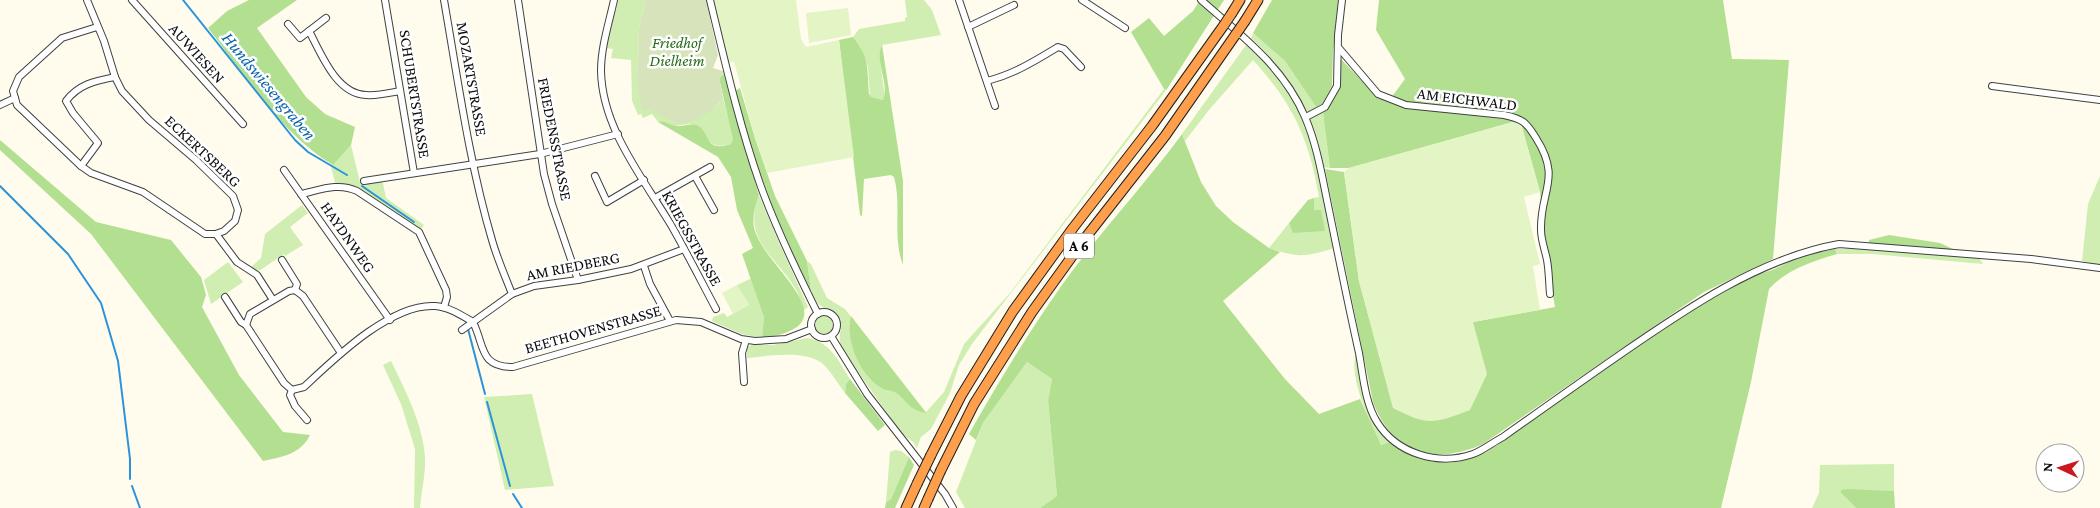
<svg xmlns="http://www.w3.org/2000/svg" width="2100" height="508" font-family="'Crimson Pro',serif">
  <style>
    .green { fill: #d0eeb2 }
    .forest { fill: #b3e090 }
    .cemetery { fill: #d6e3bb }
    .pitch { fill: #e3f4c5 }
    .lines { fill: none; stroke-linecap: round; stroke-linejoin: round }
    .stream { stroke: #2b93db; stroke-width: 2 }
    .minor-casing { stroke: #404040; stroke-width: 8 }
    .highway-casing { stroke: #1e1e1e; stroke-width: 11 }
    .minor { stroke: #fff; stroke-width: 6 }
    .highway { stroke: #ff9f4b; stroke-width: 9 }
    .highway-bridge-casing { stroke: #1e1e1e; stroke-width: 11; stroke-linecap: butt }
    .highway-bridge { stroke: #ff9f4b; stroke-width: 9 }
    .labels { text-anchor: middle; dominant-baseline: central; stroke-width: 5; stroke-linejoin: round; paint-order: stroke }
    .shield { fill: #fff; stroke: #565656; stroke-width: 1 }
    .shield-label { font-size: 15px; font-weight: bold; fill: #0d0d0d }
    .park-label { font-size: 16px; font-style: italic; fill: #276b17; stroke: #fff }
    .street-label { font-size: 16px; fill: #0d0d0d; stroke: #fff }
    .water-label { font-size: 18px; font-style: italic; fill: #0963ab; stroke: #fff }
  </style>
  <rect width="100%" height="100%" fill="#fffced"/>
  <g class="green">
    <path d="M618,0H646L638,31L639,38L637,79L652,109L680,124L717,105L723,98L734,139L731,144C713,149 709,143 700,128L690,124L674,126L661,121L658,122L652,114L643,118L641,114L638,115L632,101L631,60L611,58L613,49L606,48Z"/>
    <polygon points="905,0 924,0 932,10 941,35 882,45 880,62 885,97 883,100 870,97 868,67 860,46 853,37 859,29 905,21 905,18 907,17"/>
    <path d="M1253,33L1285,61L1316,107L1323,113L1330,168L1323,167C1312,112 1292,76 1251,38Z"/>
    <path d="M1246,45C1263,60 1280,76 1292,96C1317,137 1324,201 1334,248C1307,257 1296,258 1269,248L1289,223L1294,233L1314,210V198L1319,197C1309,138 1293,104 1253,60L1209,110L1185,141L1182,134Z"/>
    <path d="M1164,89H1167L972,344L959,365L950,393L931,429L921,437L917,448L913,442L902,434L843,351C835,334 844,331 840,320C836,310 828,311 821,306C809,297 809,275 807,261L811,264L827,298L845,309L926,412L944,392L964,344L1010,293Z"/>
    <polygon points="351,145 360,182 382,178 386,198 424,225 419,232 357,191 336,186 331,167"/>
    <polygon points="2100,176 2100,265 2082,261 2088,204"/>
    <path d="M759,195L777,238L808,307L804,310C801,303 799,294 795,288C774,254 742,240 759,195Z"/>
    <polygon points="302,205 308,213 290,227 303,245 285,256 284,254 259,271 250,268 261,258 265,234"/>
    <polygon points="1856,248 1979,258 1983,264 1872,254 1837,254 1835,249"/>
    <polygon points="228,262 243,282 211,304 204,280"/>
    <polygon points="752,278 764,317 762,338 741,334 712,321 713,317 724,313 727,317 749,305 737,285"/>
    <circle cx="824" cy="325" r="9"/>
    <path d="M807,338C830,341 839,362 850,379L846,384L845,393C838,384 832,373 824,365C808,349 768,356 747,358V347L754,344L773,345Z"/>
    <path d="M1356,353C1362,384 1366,419 1390,442L1381,445C1370,422 1348,377 1356,353Z"/>
    <path d="M391,361C405,390 423,424 425,457C426,474 421,492 420,508H414L415,449L401,404L383,365Z"/>
    <polygon points="1027,362 1052,379 1048,400 1057,496 1040,508 965,508 956,492 983,423"/>
    <polygon points="532,394 554,486 505,490 484,397"/>
    <polygon points="895,450 901,451 909,457 891,499 886,502 890,452"/>
    <polygon points="1894,464 1894,491 1841,490 1841,493 1856,508 1812,508 1819,493 1820,465"/>
  </g>
  <g class="forest">
    <path d="M249,0H297L257,28L306,97L325,114L355,127L351,145L333,165C281,134 245,76 208,28L227,11Z"/>
    <polygon points="1200,0 1224,0 1167,89 1164,89 1131,32 1149,18 1164,36 1193,11"/>
    <polygon points="1272,0 1338,0 1333,52 1332,86 1322,104 1316,107 1285,61 1253,33"/>
    <path d="M1379,0H1723L1732,59L1789,60L1773,259L1704,292L1483,444C1434,466 1392,453 1373,402L1325,169L1344,172L1359,281L1393,407L1473,322L1555,307L1547,263L1540,192L1520,120L1349,168H1330L1323,113C1341,90 1342,86 1339,57L1379,99L1391,98L1405,79L1376,30Z"/>
    <path d="M853,37C870,57 867,70 869,94L871,97L883,100C890,83 874,62 882,45L903,181V265C892,237 902,205 894,177L891,175L864,179L862,216L860,215L839,40Z"/>
    <path d="M724,74L759,195C755,206 752,217 754,228C764,269 857,325 762,338L764,317L742,254L753,248L737,210L731,177L718,157L658,122L661,121C666,122 671,125 676,126C683,127 690,123 696,125C712,131 702,153 731,144L733,139L719,78Z"/>
    <path d="M740,88L755,138L775,196L807,261L811,291C777,227 754,160 735,91Z"/>
    <path d="M1182,134L1201,182L1216,206L1233,222L1269,248L1280,252L1223,301L1285,379L1319,414L1360,399L1381,445L1390,442C1428,465 1446,470 1487,452L1678,318L1753,276L1772,270L1802,256L1835,249L1837,254C1813,261 1786,270 1769,289L1751,382L1721,508H1040L1057,496L1048,400L1052,379L1027,362L983,423L976,440L969,434C998,383 1028,333 1062,285C1099,233 1144,186 1182,134Z"/>
    <path d="M0,140L96,222L171,240L201,277L206,295L202,307L239,375L283,432L310,435C301,454 282,457 263,461L91,234L0,150Z"/>
    <polygon points="1314,198 1314,210 1321,210 1325,231 1293,233 1289,223 1308,200"/>
    <polygon points="1889,235 1940,243 1955,250 1869,243 1869,240"/>
    <path d="M851,316L926,413C909,409 910,405 898,394C893,390 885,391 880,387C859,373 845,340 851,316Z"/>
    <polygon points="850,379 885,425 878,431 845,393 846,384"/>
    <polygon points="909,457 914,465 895,508 885,508 886,502 891,499"/>
    <polygon points="1847,489 1894,491 1895,508 1856,508 1841,493 1841,490"/>
  </g>
  <path class="cemetery" d="M646,0H706L718,55L713,68L723,71L724,74L719,78L723,98C712,111 696,123 678,124C670,119 657,115 652,109L642,110L637,79L639,38L638,31Z"/>
  <g class="pitch">
    <polygon points="710,0 796,0 801,39 806,47 839,40 854,157 767,173 755,138 734,62 726,62"/>
    <polygon points="848,8 851,35 809,43 806,13"/>
    <path d="M1520,120L1540,192L1524,197L1540,264L1533,266L1540,310L1473,322L1487,374L1470,410C1433,424 1428,426 1393,408L1359,281L1344,172L1349,168Z"/>
    <polygon points="737,285 749,305 733,314 722,293"/>
  </g>
  <g class="lines">
    <g class="stream">
      <polyline points="183,0 295,140 308,152 347,175"/>
      <polyline points="0,186 68,254 101,303 118,361 130,459 130,479"/>
      <polyline points="362,186 414,222"/>
      <polyline points="468,329 485,394"/>
      <polyline points="487,402 510,486"/>
      <polyline points="132,486 140,508"/>
      <polyline points="513,494 522,508"/>
    </g>
    <defs>
      <g id="minor">
        <polyline points="87,0 104,41 115,77 122,91 149,120 196,160 233,196 238,210 235,221 224,231 216,234 205,234 143,192 91,173 81,166 17,105 13,91 19,77 62,38 97,27"/>
        <polyline points="132,0 243,124"/>
        <polyline points="385,0 414,173"/>
        <path d="M444,0C458,80 469,162 492,240C497,258 505,276 512,294"/>
        <polyline points="518,0 544,174 552,204 578,280"/>
        <path d="M614,0C609,23 601,47 601,71C602,128 643,178 671,225C687,253 701,281 716,309"/>
        <path d="M710,0C725,62 739,124 760,184C776,229 797,272 818,314"/>
        <polyline points="959,0 995,106"/>
        <polyline points="1082,0 1125,28"/>
        <path d="M1201,0C1241,35 1284,67 1305,117C1317,145 1322,176 1328,205C1338,254 1348,304 1359,353C1363,375 1365,403 1377,422C1397,454 1438,466 1473,454C1484,450 1493,442 1503,437C1541,410 1579,383 1618,356C1683,311 1759,258 1839,244L2031,259L2100,268"/>
        <polyline points="288,24 300,38 326,18"/>
        <polyline points="968,27 1014,5"/>
        <path d="M309,31C321,53 336,94 366,95C377,96 389,93 400,91"/>
        <path d="M1338,47L1378,94L1406,105L1504,115C1523,119 1526,122 1536,138C1562,179 1540,190 1541,230C1541,240 1545,250 1547,260C1549,271 1549,283 1550,294"/>
        <path d="M987,81C1014,74 1035,61 1058,47L1064,49L1081,67"/>
        <polyline points="1992,86 2100,100"/>
        <polyline points="0,105 15,98"/>
        <polyline points="1306,117 1325,107 1337,86 1338,35 1342,0"/>
        <path d="M81,166L98,143L73,113L66,101C79,84 95,81 115,77"/>
        <polyline points="284,170 390,320"/>
        <polyline points="595,176 607,202 644,180"/>
        <polyline points="695,176 714,210"/>
        <polyline points="364,181 540,154 618,134"/>
        <path d="M301,194C320,190 338,182 357,191L419,232L446,290L447,297L444,307"/>
        <polyline points="655,198 710,167"/>
        <polyline points="216,234 237,262 257,275 273,300"/>
        <path d="M684,249L631,269L578,280L534,286L512,294L473,322C485,346 479,367 513,367L676,320L701,322L741,339L755,341L786,339L812,329"/>
        <polyline points="282,260 297,284 295,290"/>
        <polyline points="644,266 650,284 670,321"/>
        <path d="M225,297L241,322L246,325L284,383L292,390L304,387C334,359 391,303 435,306C449,307 461,315 473,322L462,330"/>
        <circle cx="824" cy="325" r="13"/>
        <polyline points="246,325 250,314 289,291 295,290 303,296 341,353"/>
        <polyline points="831,336 867,394 945,494 953,508"/>
        <polyline points="744,382 742,353 746,340"/>
        <polyline points="292,390 290,395 295,406 307,420"/>
      </g>
      <g id="highway">
        <polyline points="1232,13 1240,0"/>
        <polyline points="1245,21 1258,0"/>
        <polyline points="931,455 961,396 1013,311 1073,228 1152,126 1224,25"/>
        <polyline points="941,470 974,404 1032,312 1086,237 1165,136 1236,34"/>
        <polyline points="906,508 917,484"/>
        <polyline points="924,508 928,499"/>
      </g>
    </defs>
    <use href="#minor" class="minor-casing"/>
    <use href="#highway" class="highway-casing"/>
    <use href="#minor" class="minor"/>
    <use href="#highway" class="highway"/>
    <defs>
      <g id="highway-bridge">
        <polyline points="1224,25 1232,13"/>
        <polyline points="1236,34 1245,21"/>
        <polyline points="917,484 931,455"/>
        <polyline points="928,499 941,470"/>
      </g>
    </defs>
    <use href="#highway-bridge" class="highway-bridge-casing"/>
    <use href="#highway-bridge" class="highway-bridge"/>
  </g>
  <g class="labels">
    <rect class="shield" x="1064" y="233.5" width="30" height="25" rx="4"/>
    <g class="shield-label">
      <text x="1079" y="246">A 6</text>
    </g>
    <g class="park-label">
      <text x="677" y="42">Friedhof<tspan x="677" dy="18">Dielheim</tspan></text>
    </g>
    <g class="street-label">
      <text transform="translate(197 53) rotate(48)">AUWIESEN</text>
      <text transform="translate(472 79) rotate(80)">MOZARTSTRASSE</text>
      <text transform="translate(415 94) rotate(81)">SCHUBERTSTRASSE</text>
      <text transform="translate(1467 99) rotate(7)">AM EICHWALD</text>
      <text transform="translate(555 139) rotate(79)">FRIEDENSSTRASSE</text>
      <text transform="translate(203 151) rotate(43)">ECKERTSBERG</text>
      <text transform="translate(348 237) rotate(55)">HAYDNWEG</text>
      <text transform="translate(692 238) rotate(61)">KRIEGSSTRASSE</text>
      <text transform="translate(573 266) rotate(-11)">AM RIEDBERG</text>
      <text transform="translate(593 329) rotate(-16)">BEETHOVENSTRASSE</text>
    </g>
    <g class="water-label">
      <text transform="translate(269 86) rotate(50)">Hundswiesengraben</text>
    </g>
  </g>
  <g transform="translate(2060 468) rotate(274)"><circle r="24" fill="#ffffff" stroke="#9e9e9e"/>
  <path d="M0-4L9 19L0 12L-9 19Z" fill="#cb171d"/>
  <text y="-8" font-size="14" font-weight="bold" text-anchor="middle" fill="#0d0d0d">N</text>
  </g>
</svg>
